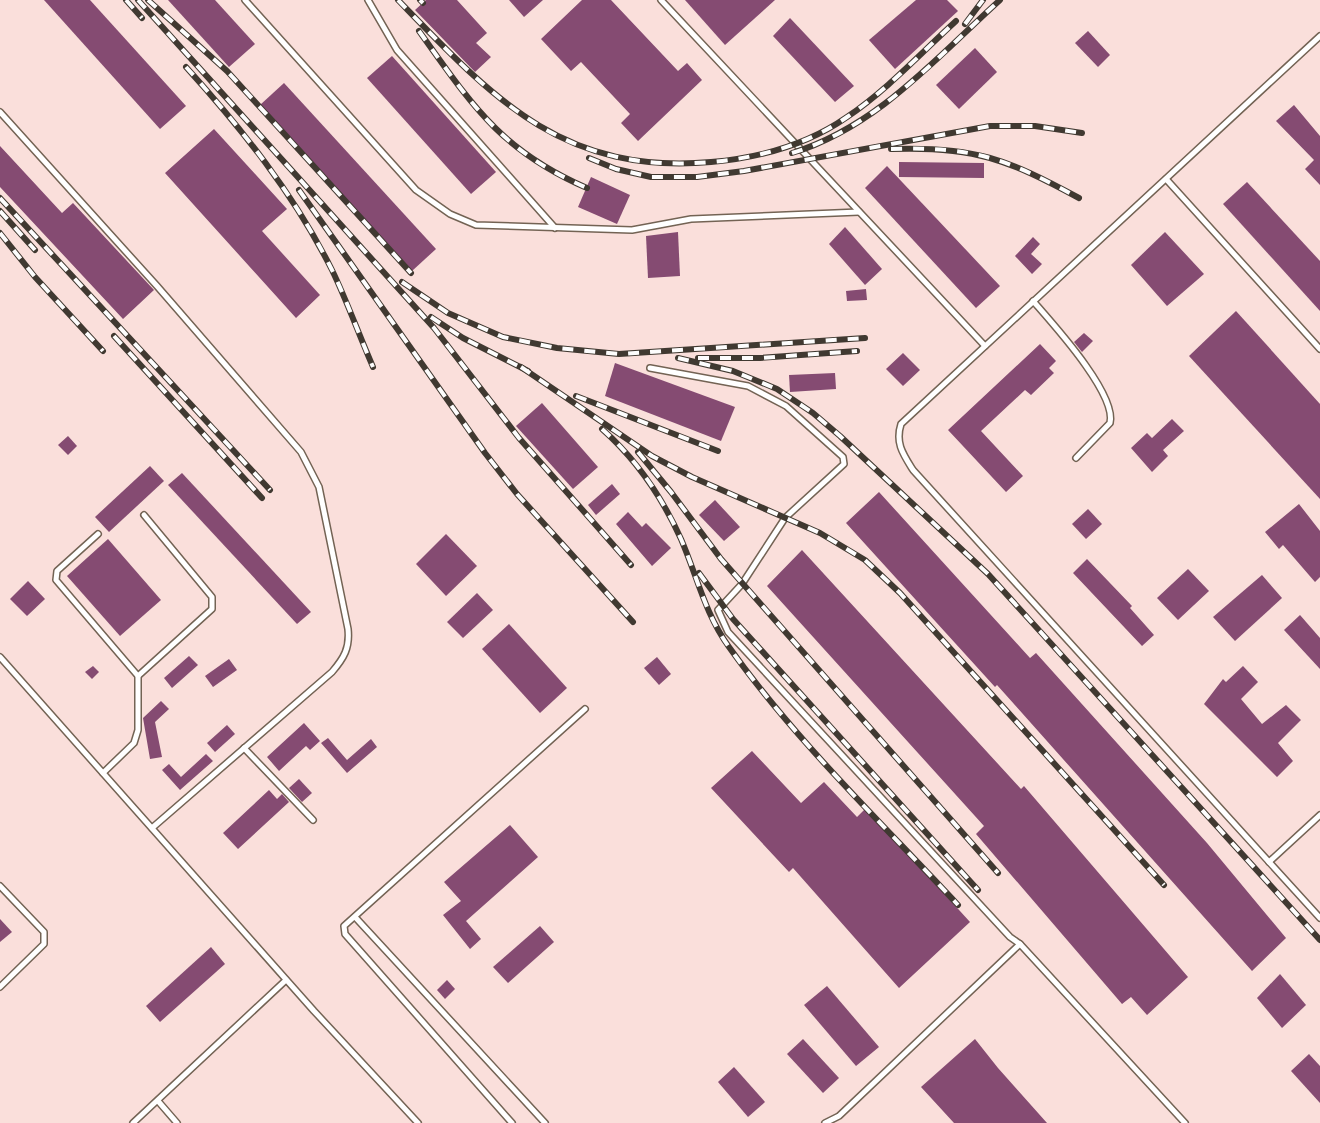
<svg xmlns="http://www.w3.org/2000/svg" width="1320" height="1123" font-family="'Nunito Sans',sans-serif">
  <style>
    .industrial { fill: #fadfdb }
    .building { fill: #854b72 }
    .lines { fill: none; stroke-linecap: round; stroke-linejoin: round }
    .lane-casing { stroke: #736354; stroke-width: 8 }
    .lane { stroke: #fff; stroke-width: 5 }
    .rail-casing { stroke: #403931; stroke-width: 6 }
    .rail { stroke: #fdfdfd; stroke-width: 4; stroke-dasharray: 11; stroke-linecap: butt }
  </style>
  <rect width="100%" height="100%" fill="#fceddf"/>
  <rect class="industrial" x="0" y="0" width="1320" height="1123"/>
  <g class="building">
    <polygon points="44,0 90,0 186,106 160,129"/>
    <polygon points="168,0 215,0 255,44 229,67"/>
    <polygon points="426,0 457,0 487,33 476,43 491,57 475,72 415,10"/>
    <polygon points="509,0 543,0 524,17"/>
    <polygon points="582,0 611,0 678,71 687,63 702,80 638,141 621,123 630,114 581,62 571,71 541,39"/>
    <polygon points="685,0 775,0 725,45"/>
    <polygon points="916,0 947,0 958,11 895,69 869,40"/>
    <polygon points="790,18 854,86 835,102 773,36"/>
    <polygon points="1088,31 1110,55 1098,67 1075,43"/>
    <polygon points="975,48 997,72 959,109 936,85"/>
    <polygon points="392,56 496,172 471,194 367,78"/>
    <polygon points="284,83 436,249 412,271 260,105"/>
    <polygon points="1294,105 1320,136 1320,185 1305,169 1314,160 1276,121"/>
    <polygon points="214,129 287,209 262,231 320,295 296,318 165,173"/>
    <polygon points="0,146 62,213 73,203 154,290 123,319 0,187"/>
    <polygon points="899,162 984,163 984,178 899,177"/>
    <polygon points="887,166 1000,286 976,308 865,188"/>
    <polygon points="591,177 630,195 617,224 578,207"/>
    <polygon points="1247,182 1320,261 1320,311 1223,204"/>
    <polygon points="845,227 882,269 865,285 829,244"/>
    <polygon points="678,232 680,276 648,278 646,236"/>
    <polygon points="1165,232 1204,274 1167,306 1131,265"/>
    <polygon points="1033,237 1040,244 1031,254 1042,264 1032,274 1015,256"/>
    <polygon points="866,289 867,300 847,301 846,291"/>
    <polygon points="1236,311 1320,404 1320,499 1189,356"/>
    <polygon points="1084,333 1093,341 1082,352 1074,342"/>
    <polygon points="1040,344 1056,361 1049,368 1054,373 1031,395 1025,390 981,431 1023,476 1006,492 948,430"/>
    <polygon points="903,353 920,370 903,386 886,369"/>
    <polygon points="615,363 735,407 721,441 605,396"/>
    <polygon points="835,373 836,389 790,392 789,375"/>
    <polygon points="542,403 598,467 573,489 516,426"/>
    <polygon points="1172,419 1184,431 1163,450 1168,456 1152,472 1131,448 1147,433 1152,438"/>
    <polygon points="68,436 77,446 68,455 58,445"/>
    <polygon points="150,466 164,481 109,532 95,517"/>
    <polygon points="182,473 311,612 297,624 168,485"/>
    <polygon points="612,484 620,494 596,515 588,505"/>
    <polygon points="879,492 1030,658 1036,653 1207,843 1286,938 1252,971 997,685 995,687 846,523"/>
    <polygon points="715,500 740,527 724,541 699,515"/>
    <polygon points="1299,504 1320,531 1320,577 1315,582 1283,545 1279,549 1265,532"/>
    <polygon points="1088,509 1102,524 1086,539 1072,524"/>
    <polygon points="628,512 642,527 646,523 671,548 652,566 616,524"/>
    <polygon points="446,534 477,566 446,596 416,564"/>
    <polygon points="108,539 161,600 120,636 67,576"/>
    <polygon points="802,550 1021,789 1024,786 1188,977 1147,1015 1131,997 1122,1004 976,834 984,826 767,586"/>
    <polygon points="1087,559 1132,606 1130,608 1154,635 1142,646 1073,573"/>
    <polygon points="1188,569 1209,591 1178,620 1157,598"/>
    <polygon points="1262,575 1282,598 1235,641 1213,617"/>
    <polygon points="28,581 45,599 27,616 10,599"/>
    <polygon points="477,593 493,610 463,638 447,622"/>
    <polygon points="1300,615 1320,638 1320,669 1284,630"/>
    <polygon points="509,624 567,688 540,713 482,649"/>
    <polygon points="189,656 198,665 172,688 164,678"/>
    <polygon points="657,657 671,674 659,685 644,668"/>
    <polygon points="229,659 237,670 213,687 205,676"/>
    <polygon points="93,666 99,672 92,679 85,672"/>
    <polygon points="1243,666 1258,682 1241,699 1262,724 1286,705 1301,720 1278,743 1293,761 1277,777 1204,704 1223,679 1226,682"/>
    <polygon points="161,701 169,709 155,722 162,757 150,759 143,718"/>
    <polygon points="304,723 320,741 310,750 306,746 279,771 267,757"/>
    <polygon points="227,725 235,734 215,752 207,743"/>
    <polygon points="328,738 347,760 371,739 377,747 347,773 321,743"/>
    <polygon points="752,751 801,803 824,782 857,817 866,808 970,922 899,988 793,868 789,872 711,788"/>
    <polygon points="206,754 213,761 180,790 162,770 169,764 181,777"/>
    <polygon points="299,779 312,793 302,802 289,788"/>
    <polygon points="269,790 277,799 282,794 289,802 238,849 223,833"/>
    <polygon points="510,825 538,857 466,921 481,939 470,949 443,915 461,901 444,882"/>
    <polygon points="0,919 12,932 0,942"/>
    <polygon points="540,926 554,942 508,983 493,967"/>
    <polygon points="211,947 225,964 160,1022 146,1006"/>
    <polygon points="1280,974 1306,1005 1282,1028 1257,998"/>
    <polygon points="447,980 455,989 445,999 437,990"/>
    <polygon points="827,986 879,1047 856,1066 804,1005"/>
    <polygon points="803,1039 839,1078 823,1093 787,1054"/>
    <polygon points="975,1039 998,1068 1047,1123 954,1123 921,1087"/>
    <polygon points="1309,1054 1320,1066 1320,1103 1291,1071"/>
    <polygon points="734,1067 765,1102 748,1117 718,1082"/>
  </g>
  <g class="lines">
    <defs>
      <g id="lane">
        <polyline points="245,0 416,190 450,214 476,225 632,230 691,219 859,212"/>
        <polyline points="368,0 397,50 555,228"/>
        <polyline points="661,0 985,346"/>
        <path d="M1320,36L901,424C895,443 903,454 913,470L1320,918"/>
        <path d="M0,112L157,286L301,452L319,487L348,629C350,648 344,658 332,672L152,828"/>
        <polyline points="1166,179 1320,349"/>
        <path d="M1033,301C1053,324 1117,394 1110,423L1076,458"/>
        <polyline points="650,368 748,386 786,406 843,457 844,464 785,518 742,584 718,610 728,632 1010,937 1020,944 1185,1123"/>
        <polyline points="98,534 57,571 56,580 138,676 138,730 134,743 103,773"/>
        <polyline points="0,657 314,1011 418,1123"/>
        <polyline points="138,676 212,609 212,597 144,515"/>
        <polyline points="244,748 313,820"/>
        <polyline points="1269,862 1320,815"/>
        <polyline points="0,886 44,932 44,944 0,987"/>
        <polyline points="355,917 545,1123"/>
        <polyline points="158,1101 177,1123"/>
        <polyline points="133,1123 286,980"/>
        <polyline points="512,1123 345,934 344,926 585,709"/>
        <polyline points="825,1123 839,1116 1020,944"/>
      </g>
    </defs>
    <use href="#lane" class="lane-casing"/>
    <use href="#lane" class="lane"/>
    <defs>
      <g id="rail">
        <polyline points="126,0 142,18"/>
        <polyline points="138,0 434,328 519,438 631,565"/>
        <polyline points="148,0 227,71 411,273"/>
        <path d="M398,0C493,98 562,175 711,162C758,158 807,145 847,117C887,90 921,53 956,21"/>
        <polyline points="420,0 423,3"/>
        <polyline points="965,24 983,0"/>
        <path d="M419,31C472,105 500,150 587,188"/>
        <path d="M186,67C242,129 294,194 332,270C347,301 359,335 373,367"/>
        <path d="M891,149C974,146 1007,159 1079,198"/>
        <path d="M792,153C877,127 936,58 1000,0"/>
        <polyline points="589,158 616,169 651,177 697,177 744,171 990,126 1035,126 1082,133"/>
        <polyline points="299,190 485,453 517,494 633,622"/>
        <polyline points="0,198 270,490"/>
        <polyline points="0,211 35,250"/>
        <polyline points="0,233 35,277 103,351"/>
        <polyline points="402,282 448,313 503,337 557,348 619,354 865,338"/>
        <polyline points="431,317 463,338 528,371"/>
        <polyline points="114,336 262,498"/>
        <polyline points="678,358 733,371 777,389 813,413 840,436 988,574 1320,940"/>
        <polyline points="698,358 760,358 857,351"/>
        <polyline points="521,367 652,456 692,477 820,533 865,560 900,593 1164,885"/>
        <polyline points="576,396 718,451"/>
        <path d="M602,429C637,460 662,497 681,539C697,576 705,614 729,647C795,740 880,821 958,905"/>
        <polyline points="638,452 671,492 721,559 998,873"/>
        <polyline points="699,573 733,619 978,890"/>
      </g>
    </defs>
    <use href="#rail" class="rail-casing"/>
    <use href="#rail" class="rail"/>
  </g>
</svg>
